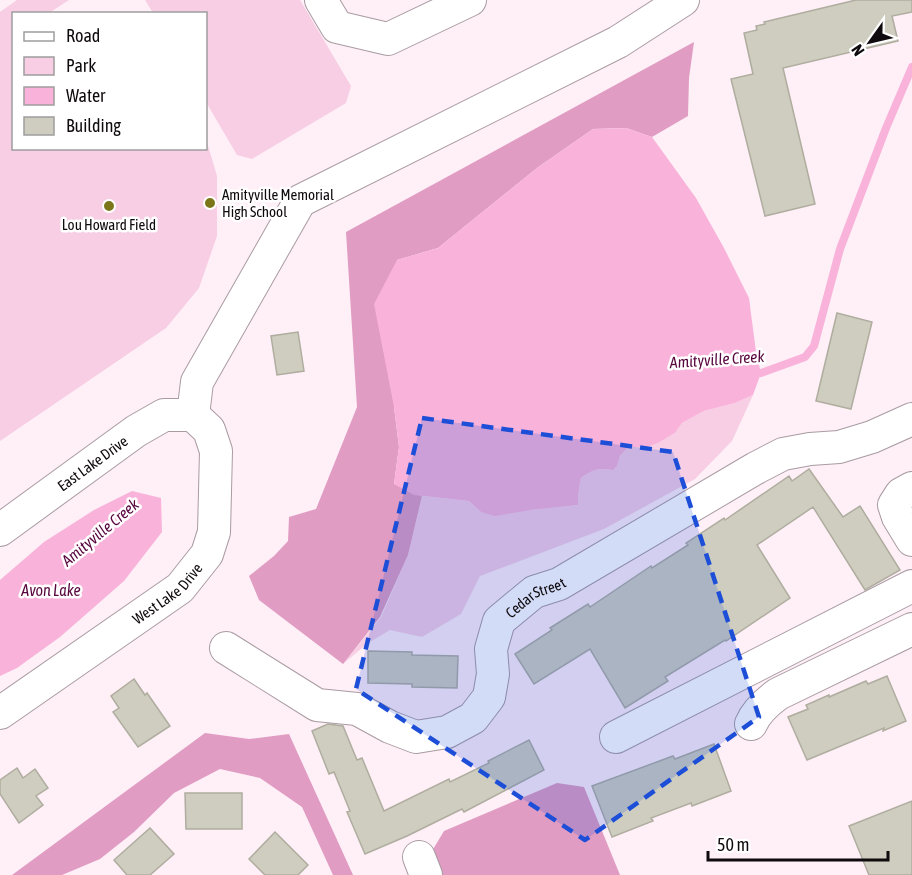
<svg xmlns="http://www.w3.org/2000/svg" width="912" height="875" font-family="'Asap Condensed',sans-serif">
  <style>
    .green { fill: #f7cee4 }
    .forest { fill: #e09cc2 }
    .water { fill: #f9b3da }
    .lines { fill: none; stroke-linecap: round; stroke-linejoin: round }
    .stream { stroke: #f9b3da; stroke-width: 8 }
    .building { fill: #cecdbf; stroke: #aead9f; stroke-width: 1.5 }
    .minor-casing { stroke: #a99ba2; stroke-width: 34 }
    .minor { stroke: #fff; stroke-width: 32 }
    .marked { fill: #1d4ed8; fill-opacity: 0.2; stroke: #1d4ed8; stroke-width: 4.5; stroke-dasharray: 12 8; stroke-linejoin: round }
    .poi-dot { fill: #7c761a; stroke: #fff; stroke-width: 2 }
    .labels { text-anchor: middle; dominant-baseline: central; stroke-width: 5; stroke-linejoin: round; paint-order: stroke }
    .poi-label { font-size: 15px; fill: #0f0a0d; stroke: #fff; text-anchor: start }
    .street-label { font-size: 15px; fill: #0f0a0d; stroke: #fff }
    .water-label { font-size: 16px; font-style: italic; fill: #58063e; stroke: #fff }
  </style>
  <rect width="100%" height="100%" fill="#ffeff7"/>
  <g class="green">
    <polygon points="17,0 69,0 49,13 14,14 14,148 206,148 206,139 217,176 217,236 199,288 166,328 0,441 0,12"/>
    <polygon points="145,0 300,0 351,86 346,103 252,159 237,155 206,102 206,14 153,13"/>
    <path d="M753,395L732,441L695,479L604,529L480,576L461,614L422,637L390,630L368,643L343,664L381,617L408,555L422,496L469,501L481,512L531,510L578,505V495L581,478C593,469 598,468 613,470L617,466L620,456L628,447H638L647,448L658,443L675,433L682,423L704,411L735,403Z"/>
  </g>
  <g class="forest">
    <polygon points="694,42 689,78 688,116 652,137 626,128 593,129 537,168 438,248 397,260 394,407 399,447 394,484 422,496 408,555 380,617 343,664 259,600 249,576 274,556 288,541 289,517 316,509 357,407 346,232"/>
    <polygon points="205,733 249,739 289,734 353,875 333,875 302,807 260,778 220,769 174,793 134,832 100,859 62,875 12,875"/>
    <polygon points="557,783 584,787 620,875 442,875 432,851 444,831"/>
  </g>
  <g class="water">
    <path d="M626,128L652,137L696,198L724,248L749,298L756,352L761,373L753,395L735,403L704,411L682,423L675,433L658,443L646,448L638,447H628L620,456L617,466L613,470C598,468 593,469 581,478L578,495V505L531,510L495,516L481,512L469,501L414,495L394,484L399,447L394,407L374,304L397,260L438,248L537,168L593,129Z"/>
    <polygon points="132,491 161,498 162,532 124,581 60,637 17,668 0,676 0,580 44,542 94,510"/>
  </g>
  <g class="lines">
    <polyline class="stream" points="751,373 761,373 805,357 814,346 840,249 886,128 912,67"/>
  </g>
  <g class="building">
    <polygon points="856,0 912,0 912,12 892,16 898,41 783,68 815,204 765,216 731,79 753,74 744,33 757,30 756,26 765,24 764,22"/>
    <polygon points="837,313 872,322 851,409 816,401"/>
    <polygon points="298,332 304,371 277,375 271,336"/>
    <polygon points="809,469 843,517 860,506 900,570 865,590 813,507 757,545 790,598 726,641 725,640 665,677 668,681 625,708 590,649 534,684 515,654 552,630 550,628 588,604 590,607 651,566 652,568 688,545 686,543 724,518 725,520 789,476 792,481"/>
    <polygon points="368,651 412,652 412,655 458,656 457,688 412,687 412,684 368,683"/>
    <polygon points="887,676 906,721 883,731 884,728 807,760 788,717 808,709 806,705 829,695 829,697 866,681 868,684"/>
    <polygon points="134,679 145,695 147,693 170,726 138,747 113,712 119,708 111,696"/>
    <polygon points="328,724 343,726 357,760 362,758 384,811 449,779 450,782 489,763 488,761 529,740 544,770 464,812 462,809 407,836 365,854 347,812 350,811 334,772 329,774 312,731"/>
    <polygon points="714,744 731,791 692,806 691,803 651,818 653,821 612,837 592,786 673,756 675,759"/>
    <polygon points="17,768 23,778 35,769 48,788 36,796 43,805 19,823 0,794 0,780"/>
    <polygon points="185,793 242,793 242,829 186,829"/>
    <polygon points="912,801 912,875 869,875 849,826"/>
    <polygon points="150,828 174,854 150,875 127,875 114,860"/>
    <polygon points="275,832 308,865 298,875 265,875 249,859"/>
  </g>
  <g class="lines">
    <defs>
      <g id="minor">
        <polyline points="321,0 337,27 388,39 470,0"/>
        <polyline points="193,415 197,382 300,201 618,42 683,0"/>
        <polyline points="912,488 901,494 894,505 898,517 912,540"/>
        <path id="s1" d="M0,530L136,431L164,415H193"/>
        <path id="s2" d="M226,648L317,705L357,709L390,727L416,737L447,732L473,718L489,697L493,674L491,649L499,621L534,592L559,584L756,468L783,454L810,449L839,447L872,437L912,419"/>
        <path id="s3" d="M0,713L180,588L207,554L214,532L216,451L209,430L193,415"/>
        <path d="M751,724C756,712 767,702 778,694L912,629"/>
        <polyline points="616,737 912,586"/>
        <polyline points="419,857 426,875"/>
      </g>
    </defs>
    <use href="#minor" class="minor-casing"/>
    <use href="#minor" class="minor"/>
  </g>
  <path class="marked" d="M422,418L673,452L759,717L585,840L356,689Z"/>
  <g class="poi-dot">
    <circle cx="210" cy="203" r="6"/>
    <circle cx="109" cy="206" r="6"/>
  </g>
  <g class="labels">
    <g class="poi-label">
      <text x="222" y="194">Amityville Memorial<tspan x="222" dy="17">High School</tspan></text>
      <text x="109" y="224" text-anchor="middle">Lou Howard Field</text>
    </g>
    <g class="street-label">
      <text stroke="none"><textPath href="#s1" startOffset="114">East Lake Drive</textPath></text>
      <text stroke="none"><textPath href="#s3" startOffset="206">West Lake Drive</textPath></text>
      <text stroke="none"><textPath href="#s2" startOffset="422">Cedar Street</textPath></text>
    </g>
    <g class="water-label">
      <text transform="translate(717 359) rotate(-4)">Amityville Creek</text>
      <text transform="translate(100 532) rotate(-40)">Amityville Creek</text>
      <text x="51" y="590">Avon Lake</text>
    </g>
  </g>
  <rect x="12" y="12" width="195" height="138" fill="#ffffff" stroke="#9f9d9e" stroke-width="1.5"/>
  <rect x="24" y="32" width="30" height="9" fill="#ffffff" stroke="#9f9d9e" stroke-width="1.5"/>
  <text x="66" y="42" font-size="18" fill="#0f0a0d">Road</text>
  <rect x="24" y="57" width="30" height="18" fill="#f7cee4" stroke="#9f9d9e" stroke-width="1.5"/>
  <text x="66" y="72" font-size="18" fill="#0f0a0d">Park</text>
  <rect x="24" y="87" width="30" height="18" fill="#f9b3da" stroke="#9f9d9e" stroke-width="1.5"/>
  <text x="66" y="102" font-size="18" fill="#0f0a0d">Water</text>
  <rect x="24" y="117" width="30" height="18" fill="#cecdbf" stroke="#9f9d9e" stroke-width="1.5"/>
  <text x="66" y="132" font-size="18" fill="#0f0a0d">Building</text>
  <g transform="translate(870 42) rotate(236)" stroke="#ffffff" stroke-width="4.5" paint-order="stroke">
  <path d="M0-4.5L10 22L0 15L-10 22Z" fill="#0f0a0d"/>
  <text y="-9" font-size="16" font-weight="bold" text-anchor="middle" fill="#0f0a0d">N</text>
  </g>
  <path d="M708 851v9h180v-9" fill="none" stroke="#0f0a0d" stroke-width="3"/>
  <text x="717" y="851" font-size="18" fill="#0f0a0d" stroke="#ffffff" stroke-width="4.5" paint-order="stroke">50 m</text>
</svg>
